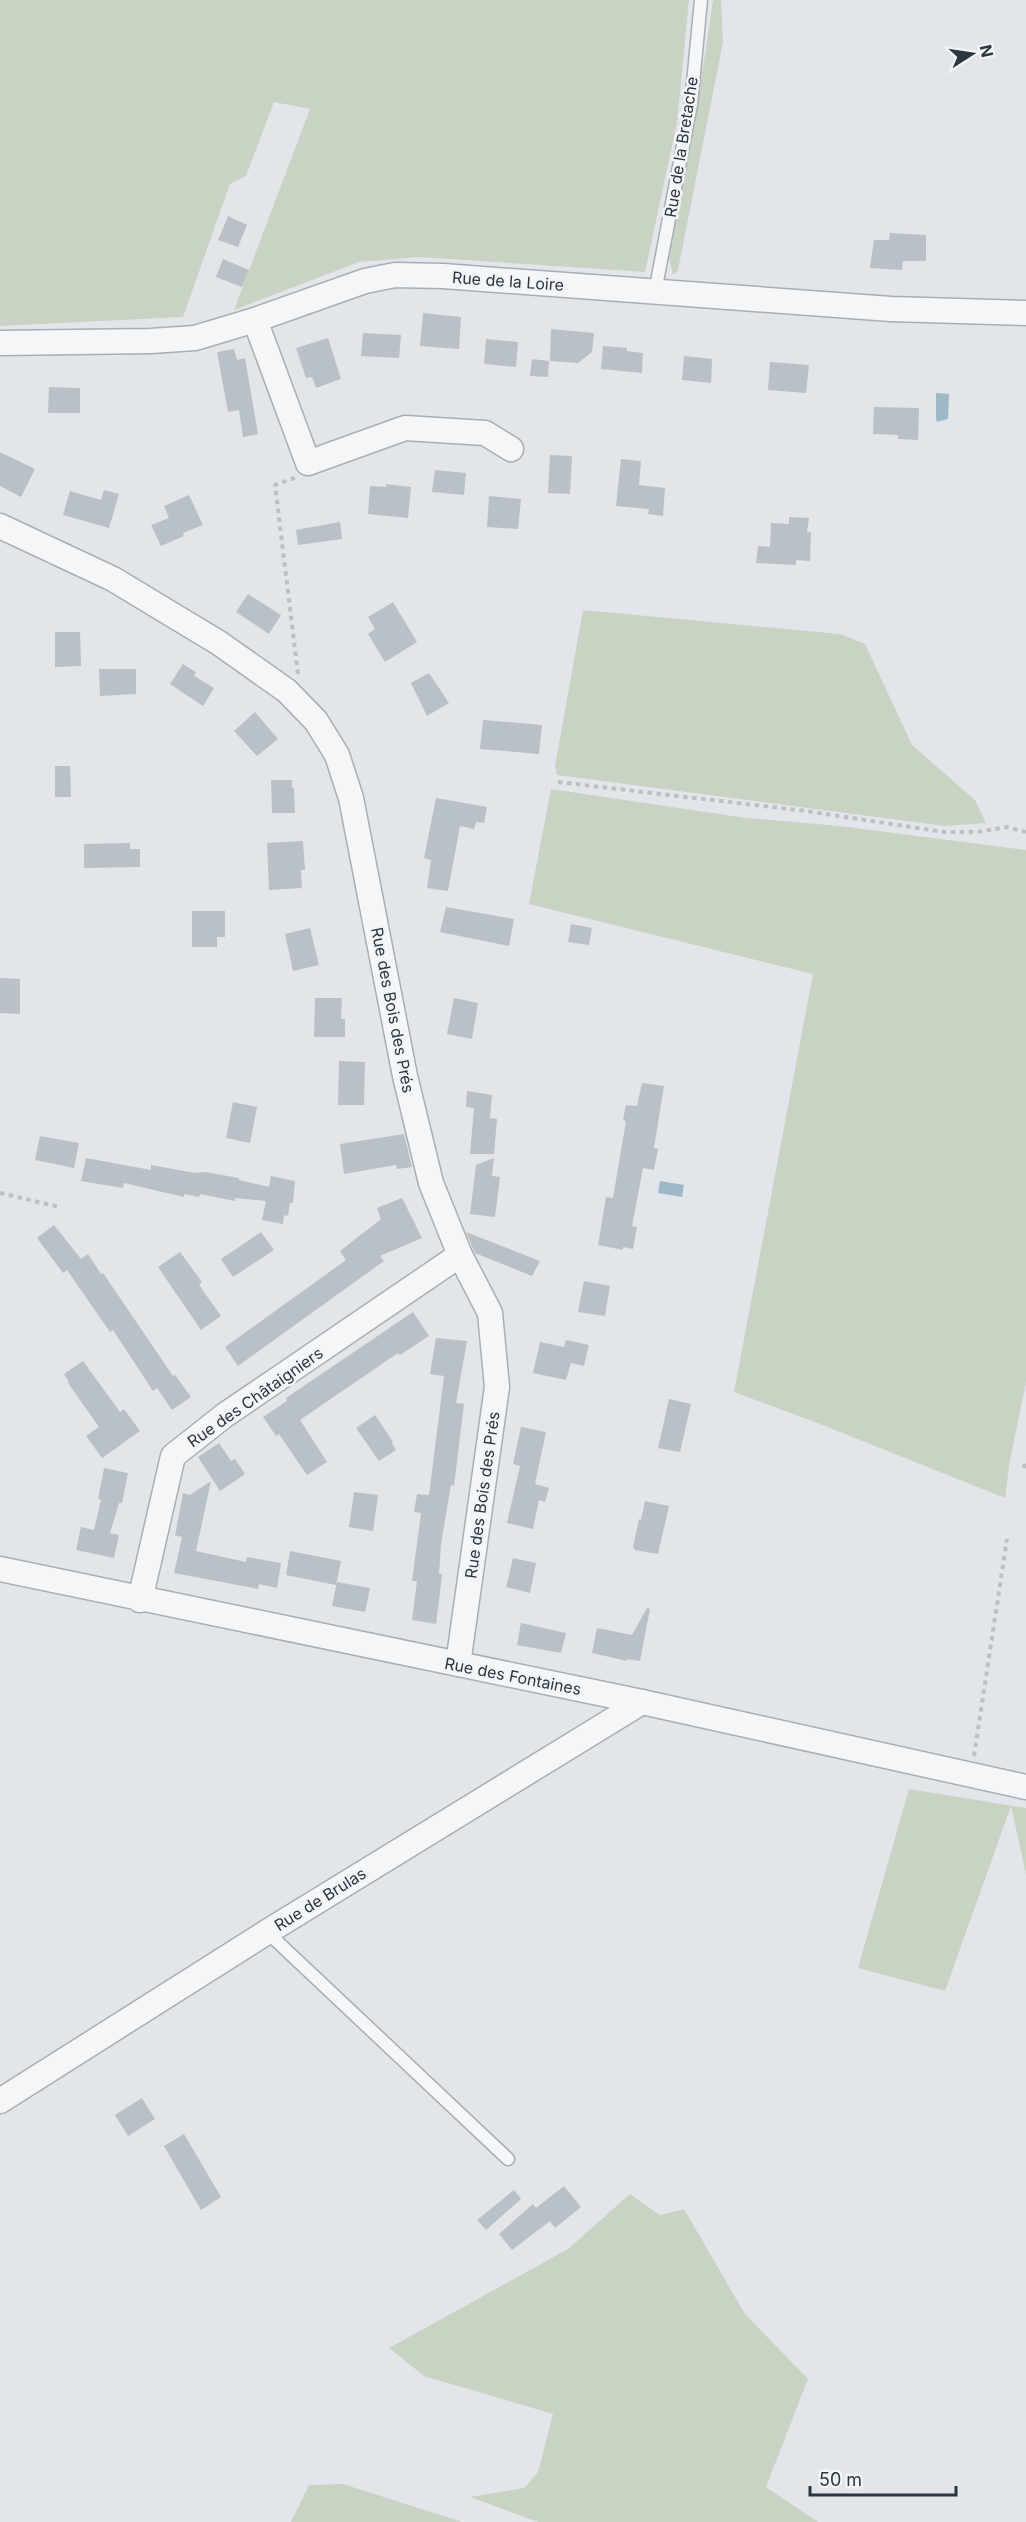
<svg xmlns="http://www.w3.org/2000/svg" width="1026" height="2522" font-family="Inter,sans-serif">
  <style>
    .green { fill: #c9d3c4 }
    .water { fill: #9fb8c8 }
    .building { fill: #b9c0c6 }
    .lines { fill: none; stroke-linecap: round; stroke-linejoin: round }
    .service-casing { stroke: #a7aeb4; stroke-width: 15 }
    .minor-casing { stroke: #a7aeb4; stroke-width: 27 }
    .path { stroke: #bcc0c5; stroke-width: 4; stroke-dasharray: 4.5 4.5; stroke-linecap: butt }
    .service { stroke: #f5f6f8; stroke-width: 12 }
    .minor { stroke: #f5f6f8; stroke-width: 24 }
    .labels { text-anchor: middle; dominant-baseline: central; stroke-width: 5; stroke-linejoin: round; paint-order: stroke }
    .street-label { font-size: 16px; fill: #2b3641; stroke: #f2f5f7 }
  </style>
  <rect width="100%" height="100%" fill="#e2e6ea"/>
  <g class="green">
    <polygon points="0,0 689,0 677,123 645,272 419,257 359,262 234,310 310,109 274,102 246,176 230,184 183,317 0,326"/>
    <polygon points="713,0 721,0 723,42 678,270 673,275 669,258 705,55"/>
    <polygon points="583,610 840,634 865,644 912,745 975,800 986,823 945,826 557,775 555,766"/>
    <polygon points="551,789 746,818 840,826 1026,850 1026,1382 1010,1460 1005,1498 820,1424 734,1392 813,974 529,904"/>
    <polygon points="909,1789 1026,1808 1026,1874 1011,1806 945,1991 858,1968"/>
    <polygon points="630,2194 660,2215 684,2209 745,2314 808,2379 766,2487 818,2522 538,2522 470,2497 524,2488 538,2472 553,2414 424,2376 389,2348 568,2249"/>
    <polygon points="343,2484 456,2520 462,2522 291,2522 309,2485"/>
  </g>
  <g class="water">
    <polygon points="936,393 949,394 948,419 937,422 936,419"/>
    <polygon points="660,1181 684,1185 682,1197 658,1193"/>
  </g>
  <g class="building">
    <polygon points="228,216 247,225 238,247 218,240"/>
    <polygon points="890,233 926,235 926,261 903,261 902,270 870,268 874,240 889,240"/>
    <polygon points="223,259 249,270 242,287 216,277"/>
    <polygon points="423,313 461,317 459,349 420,346"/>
    <polygon points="551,329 594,333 592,352 578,363 550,361"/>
    <polygon points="363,333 401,335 399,358 361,356"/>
    <polygon points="328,338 341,379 316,388 312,377 306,378 296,348"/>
    <polygon points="486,339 518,342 516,367 484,364"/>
    <polygon points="603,346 627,348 627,351 643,353 642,373 601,369"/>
    <polygon points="234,349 237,360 245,358 258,434 243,437 239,410 228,412 217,352"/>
    <polygon points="684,356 712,359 711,383 682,380"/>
    <polygon points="532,359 549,361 548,377 530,376"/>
    <polygon points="770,362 809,365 806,393 768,390"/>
    <polygon points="49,387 80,388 80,413 48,413"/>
    <polygon points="874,407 919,408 918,440 898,439 898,435 873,434"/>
    <polygon points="0,452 35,469 21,497 0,486"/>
    <polygon points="550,455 572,456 570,494 548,493"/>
    <polygon points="621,459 641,461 639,485 665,488 663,516 648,514 649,509 616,506"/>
    <polygon points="435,470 466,473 464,495 432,492"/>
    <polygon points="386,484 411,487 408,518 368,514 370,486 386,487"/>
    <polygon points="104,490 119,494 109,528 63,515 70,491 101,500"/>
    <polygon points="189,495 203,525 183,533 184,536 161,546 151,525 169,518 164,506"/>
    <polygon points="489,496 521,499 518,529 487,527"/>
    <polygon points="789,517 809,518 807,532 811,532 810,561 796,560 796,565 756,563 758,546 770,547 771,523 789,524"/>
    <polygon points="340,522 342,539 298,545 296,530"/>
    <polygon points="248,594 281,615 269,634 236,612"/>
    <polygon points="393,602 417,642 385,662 368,634 375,629 368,617"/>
    <polygon points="55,632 80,632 81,666 55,667"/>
    <polygon points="183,664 196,672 194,676 214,688 203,706 170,684"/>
    <polygon points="99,669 136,669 136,694 100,696"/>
    <polygon points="429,673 449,703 427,716 411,683"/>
    <polygon points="255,712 278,739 257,756 234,731"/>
    <polygon points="483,720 542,725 539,754 480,749"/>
    <polygon points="55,766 70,766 71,797 55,797"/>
    <polygon points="271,780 292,780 292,788 294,788 295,813 272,813"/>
    <polygon points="436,798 487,807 484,823 476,822 474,829 460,826 448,891 427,888 431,860 424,858"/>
    <polygon points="303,841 305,870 301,870 302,888 269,890 267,843"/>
    <polygon points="130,843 130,849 140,849 140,867 84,868 84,844"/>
    <polygon points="446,907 514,919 509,946 440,932"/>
    <polygon points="192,911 225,911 225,937 217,937 217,947 192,947"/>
    <polygon points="571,924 592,928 589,945 568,942"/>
    <polygon points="310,928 319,965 293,971 285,934"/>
    <polygon points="0,978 20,979 20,1014 0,1013"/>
    <polygon points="315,998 342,998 341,1019 345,1019 345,1037 314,1037"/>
    <polygon points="454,998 478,1003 472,1039 447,1034"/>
    <polygon points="339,1061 365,1062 364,1105 338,1105"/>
    <polygon points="642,1083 664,1086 654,1148 658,1149 654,1170 643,1168 632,1226 637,1227 633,1249 623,1247 623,1250 598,1245 606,1197 613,1198 626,1121 623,1120 626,1105 637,1106"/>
    <polygon points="467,1091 492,1095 490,1118 497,1119 494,1154 470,1154 474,1108 466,1107"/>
    <polygon points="233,1102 257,1107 250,1143 226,1138"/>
    <polygon points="404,1134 412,1167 397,1169 396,1165 344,1174 340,1144"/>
    <polygon points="40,1136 79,1143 74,1168 35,1160"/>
    <polygon points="86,1158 151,1170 151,1165 195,1173 205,1172 239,1178 239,1180 269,1187 271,1176 295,1181 293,1203 290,1203 288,1216 284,1215 283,1224 262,1220 266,1201 235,1198 235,1201 200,1194 199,1197 184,1194 184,1197 124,1183 123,1188 81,1181"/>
    <polygon points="494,1158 492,1176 500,1177 495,1217 470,1214 476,1165"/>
    <polygon points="402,1198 422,1238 380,1256 384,1261 238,1366 225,1347 346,1260 340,1251 381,1219 377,1208"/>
    <polygon points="54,1225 81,1259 88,1254 101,1274 103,1273 173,1376 175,1375 191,1397 172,1410 157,1388 153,1391 113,1330 110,1332 67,1270 63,1273 37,1238"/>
    <polygon points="261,1232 274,1250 233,1277 221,1259"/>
    <polygon points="466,1232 540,1261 532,1276 475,1253"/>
    <polygon points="180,1252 202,1282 199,1285 221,1316 201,1330 158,1267"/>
    <polygon points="584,1281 610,1286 605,1316 578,1312"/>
    <polygon points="413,1312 429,1336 400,1355 398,1353 300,1420 327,1462 307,1475 279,1434 276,1436 263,1417 287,1401 286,1398"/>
    <polygon points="436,1338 467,1341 456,1403 464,1404 454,1486 451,1485 441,1544 439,1574 442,1574 441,1584 436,1624 412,1620 417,1581 412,1581 421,1513 414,1512 417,1494 429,1495 444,1376 430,1374"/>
    <polygon points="566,1340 589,1345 584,1366 571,1363 566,1380 533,1373 540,1342 564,1347"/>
    <polygon points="83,1361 120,1412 124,1409 140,1431 102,1458 86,1436 99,1427 68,1383 69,1382 64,1374"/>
    <polygon points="669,1399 691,1404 680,1452 658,1448"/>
    <polygon points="375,1415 393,1442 392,1443 396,1450 379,1461 356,1428"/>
    <polygon points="521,1427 546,1432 535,1484 549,1488 545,1502 539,1500 533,1529 507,1523 520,1466 513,1464"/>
    <polygon points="219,1443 231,1461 235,1459 245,1474 220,1491 198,1457"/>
    <polygon points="104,1468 128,1473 122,1503 119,1503 110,1533 119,1535 114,1558 76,1550 81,1527 94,1530 101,1500 98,1499"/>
    <polygon points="211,1481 196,1551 246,1562 247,1557 281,1563 277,1588 259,1584 258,1589 174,1573 182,1537 175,1535 183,1493 190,1495"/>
    <polygon points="354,1492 378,1495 373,1531 349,1527"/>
    <polygon points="645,1501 669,1506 658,1554 635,1550 633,1547 639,1519 641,1520"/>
    <polygon points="290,1551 341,1561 336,1585 286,1575"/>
    <polygon points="513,1558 536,1563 530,1593 506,1587"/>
    <polygon points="337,1582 370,1588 365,1612 332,1606"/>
    <polygon points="647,1608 650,1609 640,1661 627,1659 627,1661 592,1653 597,1628 632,1635"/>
    <polygon points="521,1623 566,1633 561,1653 517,1645"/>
    <polygon points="142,2098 155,2119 128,2136 115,2115"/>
    <polygon points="184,2134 221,2197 201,2210 164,2146"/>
    <polygon points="564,2186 581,2207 555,2228 550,2221 512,2250 499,2234 533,2204 536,2208"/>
    <polygon points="514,2190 521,2199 486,2230 477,2220"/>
  </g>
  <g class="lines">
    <defs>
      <g id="service">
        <polyline points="655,292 691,104 701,0"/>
        <polyline points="267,1932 508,2159"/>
      </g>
      <g id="minor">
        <polyline points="255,320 308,463 405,428 485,433 511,449"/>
        <polyline points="0,343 151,341 195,338 255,320 365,281 395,275 443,276 891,309 1026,313"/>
        <polyline points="0,526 113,579 219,643 287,691 316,721 337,755 351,798 405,1076 431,1183 460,1255 490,1313 497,1387 458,1664"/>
        <polyline points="0,1569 642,1702 1026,1787"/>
        <polyline points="140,1600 173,1456 225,1415 460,1255"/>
        <polyline points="0,2101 267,1932 642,1702"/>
      </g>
    </defs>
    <use href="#service" class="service-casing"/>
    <use href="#minor" class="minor-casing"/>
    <g class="path">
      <polyline points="295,478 275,485 298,674"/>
      <polyline points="558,782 806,811 944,832 977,832 1007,827 1026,832"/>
      <polyline points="0,1193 60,1207"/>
      <polyline points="1024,1468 1026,1460"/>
      <polyline points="974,1756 1007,1539"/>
    </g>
    <use href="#service" class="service"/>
    <use href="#minor" class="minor"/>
  </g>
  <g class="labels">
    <g class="street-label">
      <text transform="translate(681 147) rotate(-81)">Rue de la Bretache</text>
      <text transform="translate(508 281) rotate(4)">Rue de la Loire</text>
      <text transform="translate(393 1010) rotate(79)">Rue des Bois des Prés</text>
      <text transform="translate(255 1397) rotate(-35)">Rue des Châtaigniers</text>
      <text transform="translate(482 1495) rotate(-82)">Rue des Bois des Prés</text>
      <text transform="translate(513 1676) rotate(11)">Rue des Fontaines</text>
      <text transform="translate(320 1899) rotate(-32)">Rue de Brulas</text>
    </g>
  </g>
  <g transform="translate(972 54) rotate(78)" stroke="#f2f5f7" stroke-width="4.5" paint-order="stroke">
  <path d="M0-4.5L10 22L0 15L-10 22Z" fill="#2b3641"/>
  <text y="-9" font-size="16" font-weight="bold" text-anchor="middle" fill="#2b3641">N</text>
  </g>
  <path d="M810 2486v9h146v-9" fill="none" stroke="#2b3641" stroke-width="3"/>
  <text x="819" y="2486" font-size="18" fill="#2b3641" stroke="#f2f5f7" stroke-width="4.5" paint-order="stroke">50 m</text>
</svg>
